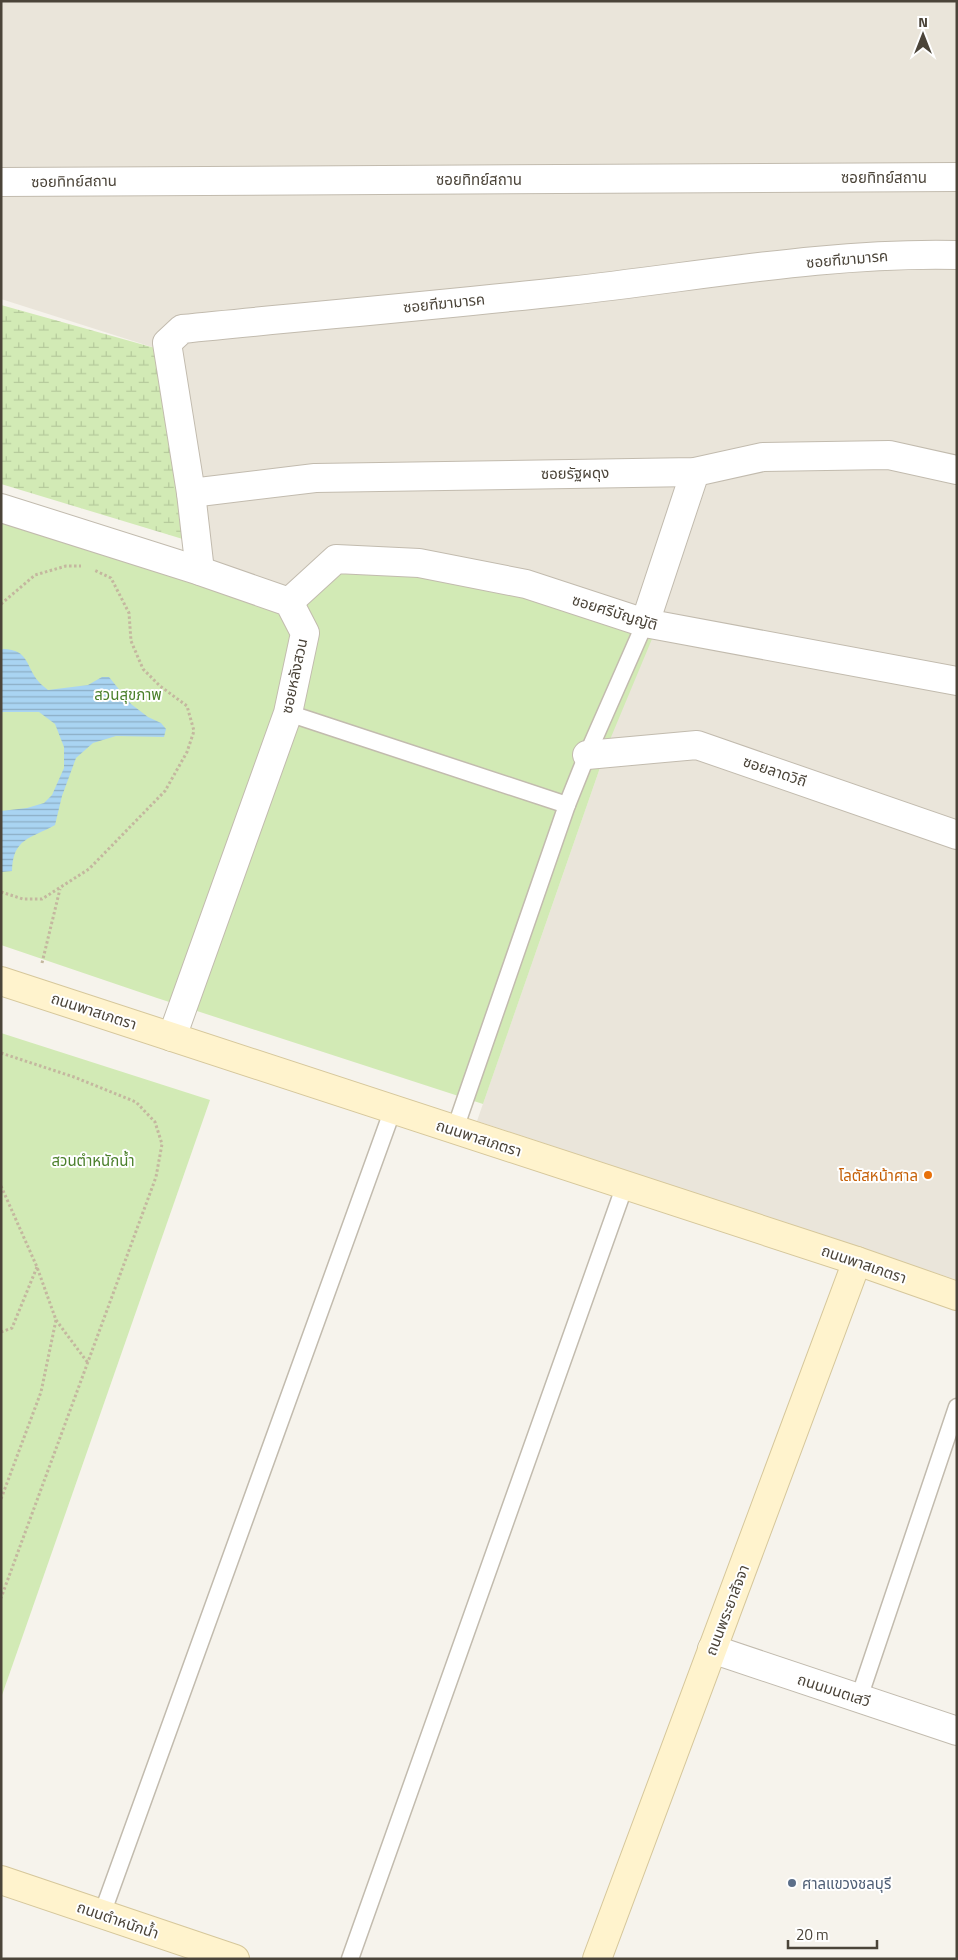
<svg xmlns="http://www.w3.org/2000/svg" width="958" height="1960" font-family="'Titillium Web','Noto Sans Thai',sans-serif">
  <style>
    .residential { fill: #eae5da }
    .wetland { fill: url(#wetland-marsh) }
    .green { fill: #d2eab5 }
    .water { fill: url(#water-rules) }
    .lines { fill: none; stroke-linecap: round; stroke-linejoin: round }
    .lane-casing { stroke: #c2bbae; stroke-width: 19 }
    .street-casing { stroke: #c2bbae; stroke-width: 30 }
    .secondary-casing { stroke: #d6c79b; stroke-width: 30 }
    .path { stroke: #c4b79f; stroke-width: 3; stroke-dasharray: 2.5 2.5; stroke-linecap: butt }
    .lane { stroke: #fff; stroke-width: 16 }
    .street { stroke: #fff; stroke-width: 28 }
    .secondary { stroke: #fff3cd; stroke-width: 28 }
    .food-dot { fill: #e8710a; stroke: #fff; stroke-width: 2 }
    .service-dot { fill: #5c6f8a; stroke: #fff; stroke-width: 2 }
    .labels { text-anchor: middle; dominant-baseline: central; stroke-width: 4; stroke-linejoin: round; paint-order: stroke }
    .street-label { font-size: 15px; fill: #4b4439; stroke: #fff }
    .park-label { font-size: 15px; fill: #4a7f2a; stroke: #fff }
    .food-label { font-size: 15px; fill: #c56008; stroke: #fff; text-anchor: end }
    .service-label { font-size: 15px; fill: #4e5e75; stroke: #fff; text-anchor: start }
  </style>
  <defs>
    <pattern id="wetland-marsh" width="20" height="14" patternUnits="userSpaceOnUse" patternTransform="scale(1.25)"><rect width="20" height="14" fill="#d2eab5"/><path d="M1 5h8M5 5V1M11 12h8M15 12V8" fill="none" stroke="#b6ca9c"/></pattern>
    <pattern id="water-rules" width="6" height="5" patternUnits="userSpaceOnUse" patternTransform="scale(1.25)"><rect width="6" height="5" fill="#a9d4f2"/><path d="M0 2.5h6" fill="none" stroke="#8caec5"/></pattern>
  </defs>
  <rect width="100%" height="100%" fill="#f6f3ec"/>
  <polygon class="residential" points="1,1 957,1 957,1280 477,1121 609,742 295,591 190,559 155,348 1,299"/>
  <polygon class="wetland" points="1,305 155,348 186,540 1,484"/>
  <g class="green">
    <polygon points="1,516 289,614 342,547 662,615 609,742 483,1104 157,998 1,945"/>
    <polygon points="1,1033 210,1100 1,1698"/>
  </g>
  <path class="water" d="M3,649C30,650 25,666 39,682C41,685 45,687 48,690L88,685L102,677H109L131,704L148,717L161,723L166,729L164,737L116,736L93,743L76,758L62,796L55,825C30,839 13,838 12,871L2,872L1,811L27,808L44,803L52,795L64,768V747L55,724L39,712H1V651Z"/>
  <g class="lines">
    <defs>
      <g id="lane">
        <polyline points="288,713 567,805 455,1129"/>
        <polyline points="567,805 587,755 645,623"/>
        <polyline points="859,1698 957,1407"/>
        <polyline points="102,1914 393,1109"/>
        <polyline points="350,1959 625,1185"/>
      </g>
      <g id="street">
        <polyline points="1,182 957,177"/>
        <polyline points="191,493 315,478 695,472 763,457 889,455 957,470"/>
        <polyline points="1,508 200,571 289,602 305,633 288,713 172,1037"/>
        <path d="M200,571L191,493L167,343L182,329C311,316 439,305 568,291C697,277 826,252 957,255"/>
        <polyline points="289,602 336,559 419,563 526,584 645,623 957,681"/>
        <polyline points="645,623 695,472"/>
        <polyline points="587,755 697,745 957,835"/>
        <polyline points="712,1649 957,1731"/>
      </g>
      <g id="secondary">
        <polyline points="1,981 857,1261 957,1296"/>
        <polyline points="1,1880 235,1959"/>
        <polyline points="597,1959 857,1261"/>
      </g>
    </defs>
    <use href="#lane" class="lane-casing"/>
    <use href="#street" class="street-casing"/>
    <use href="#secondary" class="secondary-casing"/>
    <g class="path">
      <polyline points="1,604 35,575 66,566 81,566"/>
      <polyline points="1,892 23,899 42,899 89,869 165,791 187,752 194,731 187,706 160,686 143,669 131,641 129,613 111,578 94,570"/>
      <polyline points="42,963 60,889"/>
      <polyline points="1,1053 74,1077 136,1102 155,1122 162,1144 156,1177 1,1598"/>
      <polyline points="1,1186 37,1267 56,1320 41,1392 1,1499"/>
      <polyline points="56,1320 88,1363"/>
      <polyline points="1,1332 12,1328 37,1267"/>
    </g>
    <use href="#lane" class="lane"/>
    <use href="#street" class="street"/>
    <use href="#secondary" class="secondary"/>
  </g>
  <circle class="food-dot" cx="928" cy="1175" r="5"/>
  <circle class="service-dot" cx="792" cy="1883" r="5"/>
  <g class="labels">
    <g class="street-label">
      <text x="884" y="177">ซอยทิทย์สถาน</text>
      <text x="479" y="179">ซอยทิทย์สถาน</text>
      <text transform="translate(74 181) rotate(-1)">ซอยทิทย์สถาน</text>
      <text transform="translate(847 259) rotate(-5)">ซอยฑีฆามารค</text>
      <text transform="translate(444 303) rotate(-6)">ซอยฑีฆามารค</text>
      <text transform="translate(575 473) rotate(-1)">ซอยรัฐผดุง</text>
      <text transform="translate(615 612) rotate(17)">ซอยศรีบัญญัติ</text>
      <text transform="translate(294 676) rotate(-78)">ซอยหลังสวน</text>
      <text transform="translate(775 771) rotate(19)">ซอยลาดวิถี</text>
      <text transform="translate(94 1011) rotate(18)">ถนนพาสเภตรา</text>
      <text transform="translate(479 1138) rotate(18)">ถนนพาสเภตรา</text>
      <text transform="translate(864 1264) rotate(19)">ถนนพาสเภตรา</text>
      <text transform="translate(727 1610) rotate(-69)">ถนนพระยาสัจจา</text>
      <text transform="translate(834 1690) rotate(18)">ถนนมนตเสวี</text>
      <text transform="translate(118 1920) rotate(19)">ถนนตำหนักน้ำ</text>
    </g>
    <g class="park-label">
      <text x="128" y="694">สวนสุขภาพ</text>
      <text x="93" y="1160">สวนตำหนักน้ำ</text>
    </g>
    <g class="food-label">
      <text x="918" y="1175">โลตัสหน้าศาล</text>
    </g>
    <g class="service-label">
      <text x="802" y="1883">ศาลแขวงชลบุรี</text>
    </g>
  </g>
  <rect width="958" height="1960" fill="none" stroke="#4b4439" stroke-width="5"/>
  <g transform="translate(923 35)" stroke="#ffffff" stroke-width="4" paint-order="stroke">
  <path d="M0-4L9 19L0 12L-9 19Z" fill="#4b4439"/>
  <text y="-8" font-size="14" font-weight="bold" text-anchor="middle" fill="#4b4439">N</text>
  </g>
  <path d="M788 1940v8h89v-8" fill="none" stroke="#4b4439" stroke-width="2.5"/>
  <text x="796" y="1940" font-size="15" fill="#4b4439" stroke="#ffffff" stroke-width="4" paint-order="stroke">20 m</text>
</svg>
